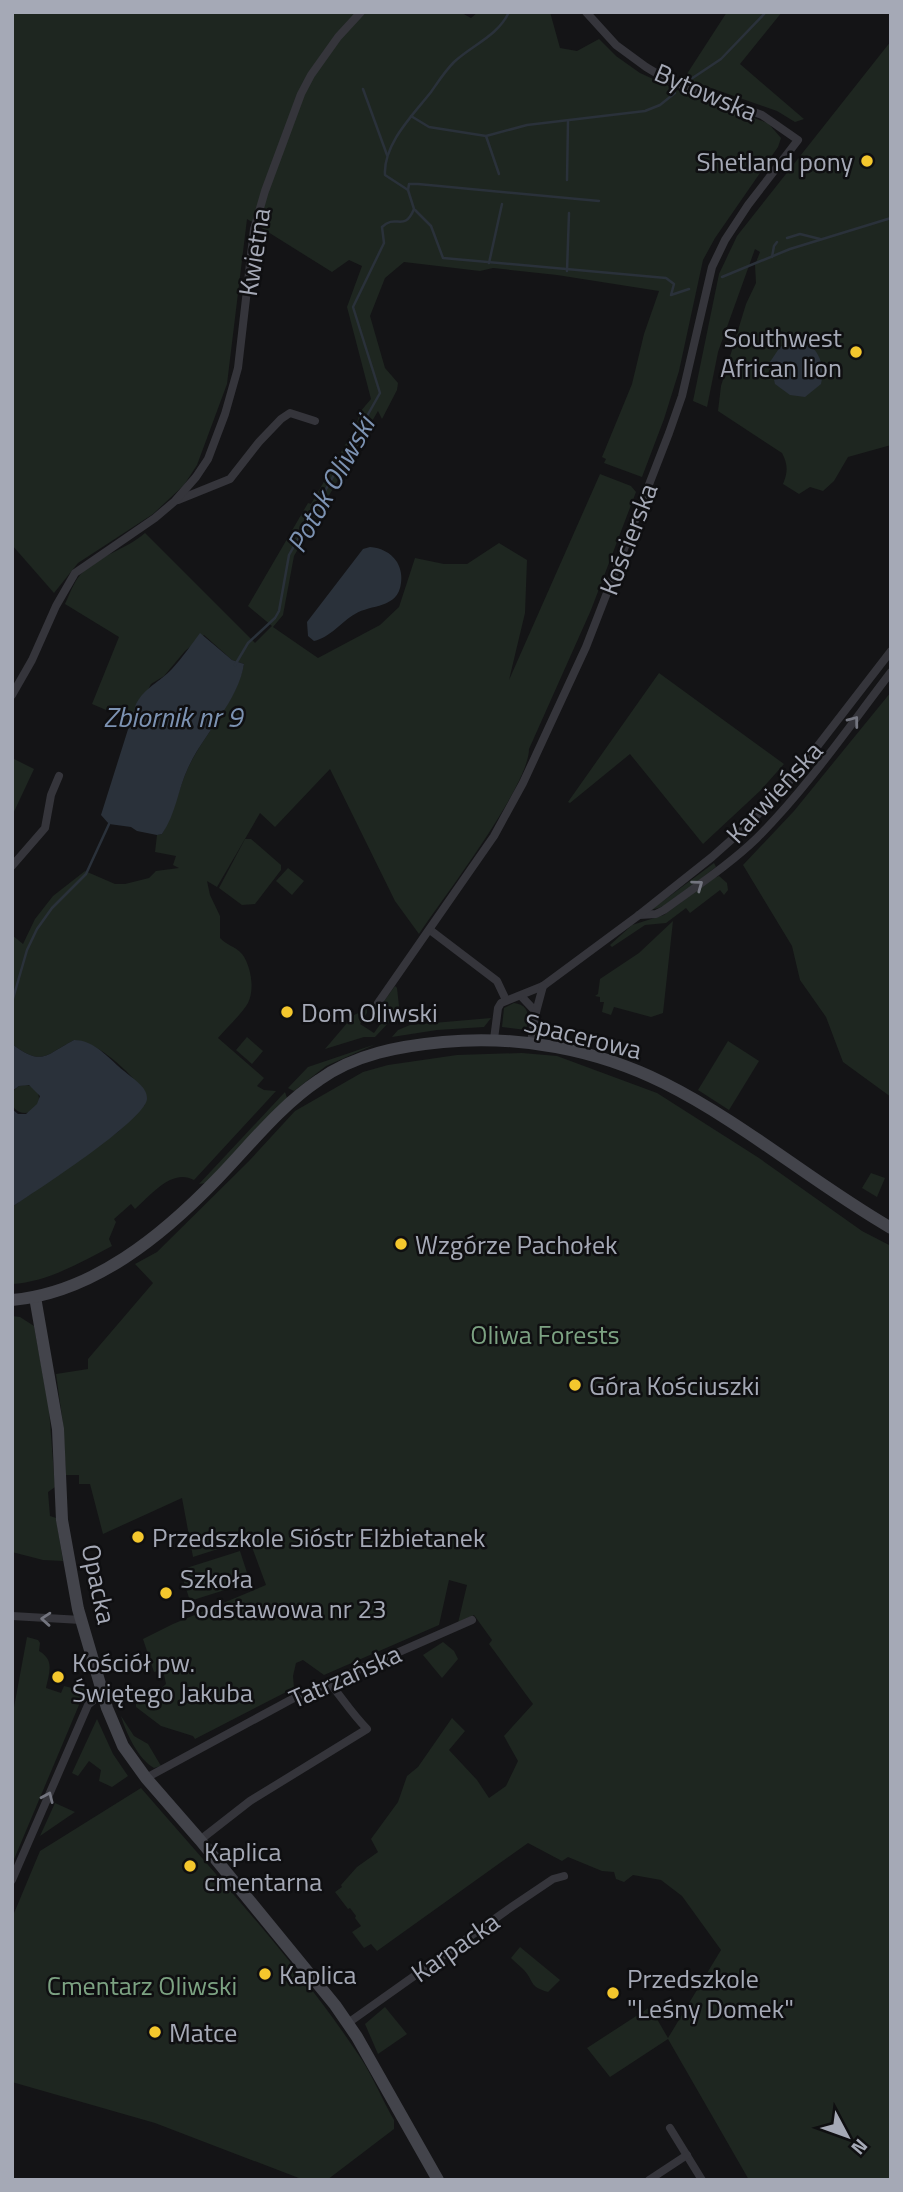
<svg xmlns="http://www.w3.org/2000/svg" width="903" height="2192" font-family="'Titillium Web',sans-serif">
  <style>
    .green { fill: #1e2620 }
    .water { fill: #2a313a }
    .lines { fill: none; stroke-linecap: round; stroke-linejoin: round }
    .stream { stroke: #2a313a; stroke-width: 2.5 }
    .street { stroke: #35353b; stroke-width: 8 }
    .secondary { stroke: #43444b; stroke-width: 12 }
    .oneway { stroke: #73757f }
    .poi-dot { fill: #f4c72d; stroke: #0f0f11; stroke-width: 2.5 }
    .labels { text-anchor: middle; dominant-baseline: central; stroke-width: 5; stroke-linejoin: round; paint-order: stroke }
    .street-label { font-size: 26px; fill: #a5a9b6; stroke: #0f0f11 }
    .poi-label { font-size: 26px; fill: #a5a9b6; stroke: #0f0f11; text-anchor: start }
    .park-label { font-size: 26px; fill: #7ca282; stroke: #0f0f11 }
    .water-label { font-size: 28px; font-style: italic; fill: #7c92b2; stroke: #0f0f11 }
  </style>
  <rect width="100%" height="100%" fill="#141416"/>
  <g class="green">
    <path d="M12,12H460L471,18L478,12H550L560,48L577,51L599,39L616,56L640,73L686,94L768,123L781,138L778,147L715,238L703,260L679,371L664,419L642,477L604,463L606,459L602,457L632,384L644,334L659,291L557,275L493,268L480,271L404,262L385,278L370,316L385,368L398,383L397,390L382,419L378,411L294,556L283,615L273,627L318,658L380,625L399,607L415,558L444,564H467L499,543L527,560L525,613L509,680L600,474L631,486L636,492L591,610L529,749C529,786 443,898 419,934L395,901L330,769L275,827L260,813L217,887L207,881L210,895L220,916V938C226,945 235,946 242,954C251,966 255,989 248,1003C241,1015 227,1027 218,1038L264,1078L257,1086L264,1090L276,1091L194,1180C172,1168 151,1195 135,1209L131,1204L114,1219L116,1222L109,1239L112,1246C81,1262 48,1282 12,1284V1207L119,1131L145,1105V1091C127,1071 102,1044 74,1040C45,1055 43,1067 12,1044V935L23,944L35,919L53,896L85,871L115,884H125L149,878L156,871L179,868L173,865L176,856L155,852L157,835L162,834C174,813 178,790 188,768C205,732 236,703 244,664L232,660L204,635L185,651L164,676L151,684L132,721L92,704L119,637L65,604C69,595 74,582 80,575C98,555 126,550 145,533L255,643L272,626L248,606L308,503L311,504L356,426L360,412L371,399L347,307L362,266L349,260L332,272L247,219L227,384L197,465L184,485L153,514L78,563L54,593L12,545Z"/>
    <polygon points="727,12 782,12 740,64 804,119 795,122 777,111 694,82 683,80"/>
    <path d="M891,41V445L848,457L834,481L823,491L810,487L799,494L783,484C788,472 788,464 782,453L718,411L721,386L746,304L756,283L755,265L760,252L755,249L718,352L707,407L693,401L719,274L737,236Z"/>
    <polygon points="659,673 784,764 761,790 703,844 630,754 570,803 568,802"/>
    <polygon points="891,692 891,1097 843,1062 826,1017 800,980 792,946 743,865 794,811"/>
    <polygon points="12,758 34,769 12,816"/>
    <polygon points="245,839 251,839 281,865 281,870 255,904 242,905 219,888"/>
    <polygon points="714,863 716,867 665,906 651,910"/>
    <polygon points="288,868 304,881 292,895 276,881"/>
    <polygon points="719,876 727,883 728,890 724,895 720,890 690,913 686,908 666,923 645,925 612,947 610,945 632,925 664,915 714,878"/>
    <polygon points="673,921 663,1013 651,1017 614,1007 611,1015 602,1012 604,1002 600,1002 600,997 595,996 598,994 600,979 639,953"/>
    <polygon points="395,986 397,988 400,1015 390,1021 375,1037 364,1037 325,1049 354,1015 367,1009 367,1013 360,1024 374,1033 384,1019 382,1004"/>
    <path d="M514,1003C530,1005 529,1017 526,1030L502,1027L504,1008Z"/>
    <polygon points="491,1018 484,1027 437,1030 392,1037 398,1030 410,1025"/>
    <polygon points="247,1037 263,1051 252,1064 236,1050"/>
    <polygon points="728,1041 759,1061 729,1110 698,1090"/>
    <polygon points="376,1044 326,1066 294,1091 288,1088 308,1067"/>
    <polygon points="522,1053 557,1056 657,1093 759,1158 862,1231 891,1246 891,2180 749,2180 668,2039 610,2077 587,2048 650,2007 668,2038 721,1950 682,1896 661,1880 633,1875 624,1882 616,1879 614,1872 602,1871 568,1857 562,1861 528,1843 377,1951 371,1944 364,1948 352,1932 361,1926 355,1918 356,1916 350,1908 348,1909 335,1892 342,1887 341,1885 357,1867 378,1852 371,1839 398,1802 407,1776 418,1767 452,1718 465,1731 449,1750 477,1780 489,1798 506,1786 518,1761 504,1736 533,1704 489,1644 492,1640 474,1615 458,1623 467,1585 449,1580 439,1625 324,1675 303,1660 296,1663 293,1676 294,1688 195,1739 193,1736 161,1726 136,1707 136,1698 155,1694 166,1684 163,1670 154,1672 143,1639 173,1624 266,1585 249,1539 193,1557 182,1498 103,1534 90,1484 79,1484 79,1475 66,1475 63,1424 56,1374 88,1369 88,1359 153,1283 135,1264 157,1252 249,1161 295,1111 363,1072 388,1065 457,1055"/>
    <circle cx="25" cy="1099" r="14"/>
    <polygon points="285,1092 287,1098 206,1183 199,1184"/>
    <polygon points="871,1173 885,1178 877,1197 862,1188"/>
    <polygon points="12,1316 20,1317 34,1326 49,1409 55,1487 48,1492 50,1516 56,1518 63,1561 43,1560 12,1552"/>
    <polygon points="240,1551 250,1582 190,1601 180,1570"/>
    <path d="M27,1637L38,1640L40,1643L39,1651C55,1660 49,1673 46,1688L61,1693L64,1686L72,1688L80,1684L87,1686L12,1864V1718Z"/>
    <polygon points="443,1642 454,1651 458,1659 442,1678 423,1655"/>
    <path d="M121,1716L134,1736L148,1744L161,1766L154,1768C138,1759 126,1733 121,1716Z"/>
    <polygon points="97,1719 113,1754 128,1776 112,1787 99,1781 101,1770 89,1761 78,1776 72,1773"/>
    <path d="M141,1788C217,1876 298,1963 362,2060C373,2077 383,2101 394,2120V2129L327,2180H304L155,2123L12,2082V1918L40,1851Z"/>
    <polygon points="55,1803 75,1812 40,1836"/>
    <path d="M520,1947L560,1980L548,1992C528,1986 535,1982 524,1970C520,1966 515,1962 511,1958Z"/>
    <polygon points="385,2007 407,2034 378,2054 365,2024"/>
  </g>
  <g class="water">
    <path d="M797,338C817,345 826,363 821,384L805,397L790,395L775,384L770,362L780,347Z"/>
    <path d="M370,547C381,548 390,552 397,562C401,569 402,576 401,583C398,609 371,604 355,614C341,622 331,637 314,641L308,636L307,622L363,549Z"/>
    <path d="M200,633L232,660L244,664C238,702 204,733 188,768C178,789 176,814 162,834L157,835L137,831L131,827L109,824L101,815L136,704C145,687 160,682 172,669C182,658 191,645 200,633Z"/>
    <path d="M74,1040C95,1040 109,1059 124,1071C132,1078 148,1087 147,1099C145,1121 34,1192 12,1207V1109L18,1114H26L37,1104L40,1096L29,1085L19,1086L12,1091V1044C43,1067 45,1055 74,1040Z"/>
  </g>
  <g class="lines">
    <g class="stream">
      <polyline points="691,79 721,59 766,12"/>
      <polyline points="363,89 387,155"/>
      <polyline points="411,116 429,127 486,136 527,125 645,111 660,105 675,93"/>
      <polyline points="486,136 499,174"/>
      <polyline points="567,180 568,121"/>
      <polyline points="408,190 409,184 418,184 599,201"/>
      <polyline points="415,210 431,226 443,258 666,278 674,284 671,295 689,289"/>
      <polyline points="787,238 800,234 820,239"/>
      <polyline points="772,257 774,246 777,242"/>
      <polyline points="489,263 502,204"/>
      <polyline points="567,271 569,213"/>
      <polyline points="722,277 790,249 891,218"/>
      <path d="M235,665L248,643L275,618L279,611L289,555L380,393L353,307L384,243L382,227C396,213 404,233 414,209L408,190L385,175C383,144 413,115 431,92C438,82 445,71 454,62C472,45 498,36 509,12"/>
      <polyline points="12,1002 27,950 37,929 52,908 86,874 109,824"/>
    </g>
    <g class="street">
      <polyline points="178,500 230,479 259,442 281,419 290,413 315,421"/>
      <polyline points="12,695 32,660 56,606 75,573 155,518 175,501 196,477 208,459 225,414 238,368 254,229 265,191 301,94 311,75 338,37 361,12"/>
      <polyline points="12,866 45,828 51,795 59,776"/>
      <path d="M639,915L656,914L664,910C695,887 729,865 757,838C807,788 848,728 891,672"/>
      <polyline points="430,930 497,981 506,1000"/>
      <polyline points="521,996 536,1012"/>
      <polyline points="378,1003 494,836 523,783 586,647 669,433 682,396 712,267 725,240 748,205 798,140 762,115 666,79 646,67 616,45 586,12"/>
      <polyline points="494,1039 498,1008 501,1003 543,986 639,915 712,857 748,825 796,774 891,651"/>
      <polyline points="531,1042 536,1012 543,986"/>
      <polyline points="12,1616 81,1620"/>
      <polyline points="146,1778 294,1698 472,1620"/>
      <path d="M200,1840L250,1801L367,1729C353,1715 342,1698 329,1682"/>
      <polyline points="12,1880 88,1705 102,1693"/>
      <polyline points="348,2023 510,1908 553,1879 564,1876"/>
      <polyline points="670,2128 702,2180"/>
      <polyline points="649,2180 687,2155"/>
    </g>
    <g class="secondary">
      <polyline points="35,1297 58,1429 62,1520 78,1609 107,1708 123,1746 146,1778 200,1840 335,2005 357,2037 438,2180"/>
      <path d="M12,1300C93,1293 163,1235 217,1179C249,1146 280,1106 319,1080C355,1054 400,1046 443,1042C518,1035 596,1049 664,1083C744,1123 813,1183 891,1228"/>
    </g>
  </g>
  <defs><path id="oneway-chevron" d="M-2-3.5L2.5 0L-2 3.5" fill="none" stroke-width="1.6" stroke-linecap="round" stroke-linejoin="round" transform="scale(1.75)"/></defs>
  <g class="oneway">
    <use href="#oneway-chevron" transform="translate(854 721) rotate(-53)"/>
    <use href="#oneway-chevron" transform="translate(698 885) rotate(-36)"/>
    <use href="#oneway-chevron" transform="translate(46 1619) rotate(-176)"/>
    <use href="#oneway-chevron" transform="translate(48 1797) rotate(-66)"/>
  </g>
  <g class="poi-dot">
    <circle cx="867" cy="161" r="7"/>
    <circle cx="856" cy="352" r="7"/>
    <circle cx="287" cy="1012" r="7"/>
    <circle cx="401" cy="1244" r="7"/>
    <circle cx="575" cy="1385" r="7"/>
    <circle cx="138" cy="1537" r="7"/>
    <circle cx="166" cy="1593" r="7"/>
    <circle cx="58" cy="1677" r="7"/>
    <circle cx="190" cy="1866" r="7"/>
    <circle cx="265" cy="1974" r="7"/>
    <circle cx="613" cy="1993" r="7"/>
    <circle cx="155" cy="2032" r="7"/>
  </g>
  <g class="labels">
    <g class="street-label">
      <text transform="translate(706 92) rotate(23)">Bytowska</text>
      <text transform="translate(254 252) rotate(-81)">Kwietna</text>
      <text transform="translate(628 539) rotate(-69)">Kościerska</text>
      <text transform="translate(774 792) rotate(-47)">Karwieńska</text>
      <text transform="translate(583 1036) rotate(14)">Spacerowa</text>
      <text transform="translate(99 1584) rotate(78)">Opacka</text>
      <text transform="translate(345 1676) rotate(-24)">Tatrzańska</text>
      <text transform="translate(455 1947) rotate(-35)">Karpacka</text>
    </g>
    <g class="poi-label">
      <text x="853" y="161" text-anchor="end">Shetland pony</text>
      <text x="842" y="337" text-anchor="end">Southwest<tspan x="842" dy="30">African lion</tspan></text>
      <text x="301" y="1012">Dom Oliwski</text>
      <text x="415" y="1244">Wzgórze Pachołek</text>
      <text x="589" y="1385">Góra Kościuszki</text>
      <text x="152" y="1537">Przedszkole Sióstr Elżbietanek</text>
      <text x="180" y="1578">Szkoła<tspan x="180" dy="30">Podstawowa nr 23</tspan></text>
      <text x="72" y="1662">Kościół pw.<tspan x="72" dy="30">Świętego Jakuba</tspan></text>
      <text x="204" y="1851">Kaplica<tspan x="204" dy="30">cmentarna</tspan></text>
      <text x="279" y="1974">Kaplica</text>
      <text x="627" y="1978">Przedszkole<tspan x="627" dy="30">"Leśny Domek"</tspan></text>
      <text x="169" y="2032">Matce</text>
    </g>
    <g class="park-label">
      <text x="545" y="1334">Oliwa Forests</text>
      <text x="142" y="1985">Cmentarz Oliwski</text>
    </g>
    <g class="water-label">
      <text transform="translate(330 484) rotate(-61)">Potok Oliwski</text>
      <text x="173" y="716">Zbiornik nr 9</text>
    </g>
  </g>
  <rect width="903" height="2192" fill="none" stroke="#a5a9b6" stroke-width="28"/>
  <g transform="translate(847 2136) rotate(131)" stroke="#0f0f11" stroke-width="5" paint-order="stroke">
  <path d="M0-5L12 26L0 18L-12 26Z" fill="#a5a9b6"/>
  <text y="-10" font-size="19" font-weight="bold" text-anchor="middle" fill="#a5a9b6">N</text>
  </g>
</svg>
